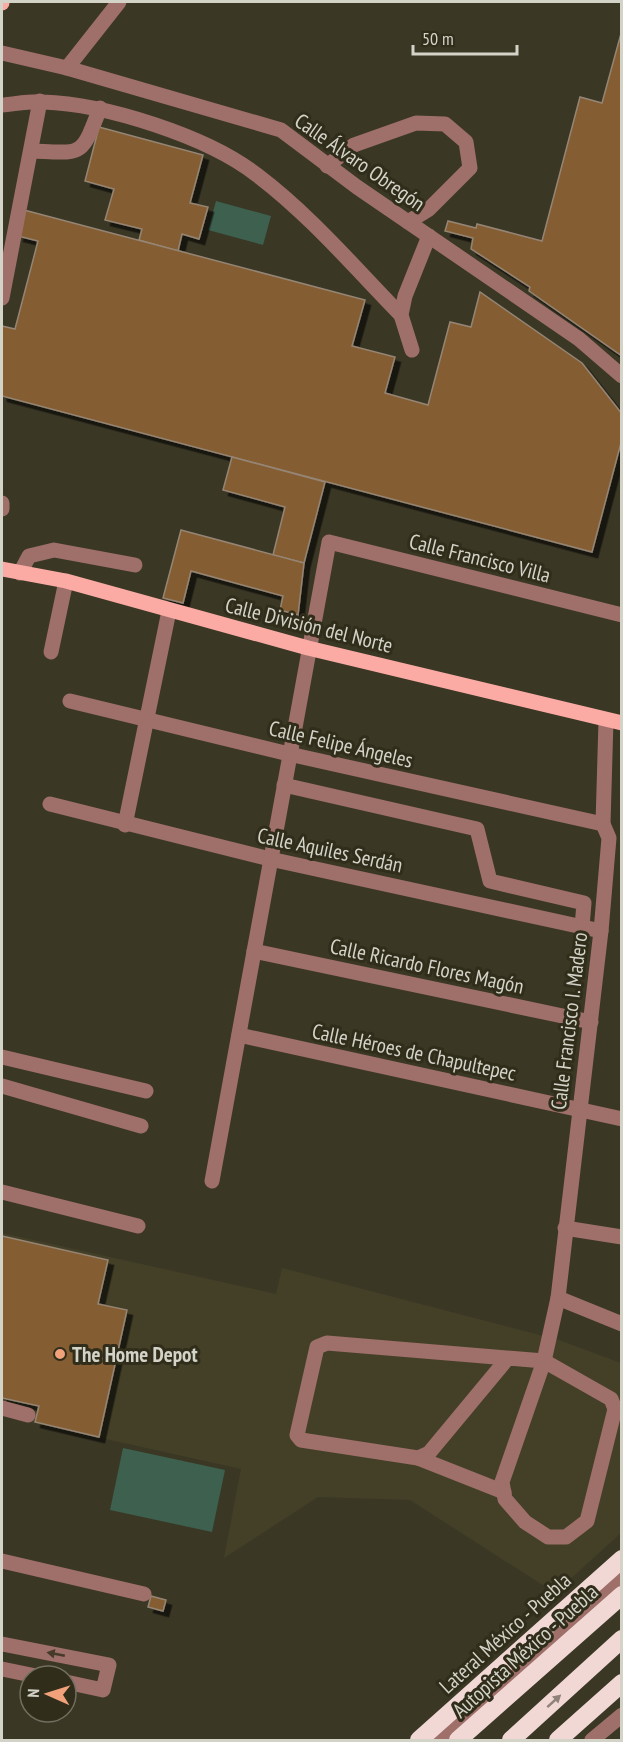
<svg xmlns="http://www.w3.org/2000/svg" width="623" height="1742" font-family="'PT Sans Narrow',sans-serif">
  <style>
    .built { fill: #444027 }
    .green { fill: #3d604f }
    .building { fill: #855d30; stroke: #958575; stroke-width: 1.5; filter: url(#shadow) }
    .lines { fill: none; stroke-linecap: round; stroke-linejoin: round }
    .minor { stroke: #9f6f6a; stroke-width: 15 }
    .major { stroke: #fbaba4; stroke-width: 15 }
    .highway { stroke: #f1d8d5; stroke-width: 18 }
    .oneway { fill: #463a2b }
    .oneway2 { fill: #908278 }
    .poi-dot { fill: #f1a27b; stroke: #302d1b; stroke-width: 2 }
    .labels { text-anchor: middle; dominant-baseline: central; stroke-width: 6; stroke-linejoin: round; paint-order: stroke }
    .street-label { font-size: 21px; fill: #d4d3c8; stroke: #302d1b }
    .poi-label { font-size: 21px; font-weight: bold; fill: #d4d3c8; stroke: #302d1b; text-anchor: start }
  </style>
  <defs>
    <filter id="shadow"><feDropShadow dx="5.5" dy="5.5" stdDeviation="0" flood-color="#0009"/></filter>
  </defs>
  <rect width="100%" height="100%" fill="#3a3725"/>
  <polygon class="built" points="2,1233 276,1294 282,1268 559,1340 621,1363 621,1533 555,1593 410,1500 318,1497 224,1558 241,1469 2,1416"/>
  <g class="green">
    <polygon points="216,201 271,216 263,245 208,230"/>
    <polygon points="123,1448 225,1470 212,1532 110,1510"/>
  </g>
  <g class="building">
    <polygon points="622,30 622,356 529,291 530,287 471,249 473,238 445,231 448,221 476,228 477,224 542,241 580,97 602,103"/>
    <polygon points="99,127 203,155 190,203 208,207 199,239 182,234 178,251 139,240 142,229 105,220 114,189 85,181"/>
    <polygon points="24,210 365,300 352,346 395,357 385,393 428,405 450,322 471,327 480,292 582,363 622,414 622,439 592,552 2,396 2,326 15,329 38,241 18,236"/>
    <polygon points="232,457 325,482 304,563 273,555 285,507 223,490"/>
    <polygon points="181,530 304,563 298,615 280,610 283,596 191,571 183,603 163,598"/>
    <polygon points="2,1236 108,1260 98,1304 127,1310 99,1437 35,1422 39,1406 2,1398"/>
    <polygon points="151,1596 166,1600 163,1611 148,1607"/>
  </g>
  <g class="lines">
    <g class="minor">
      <polyline points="2,53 67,68 281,130 357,187 579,339 622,376"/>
      <polyline points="67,68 119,2"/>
      <path d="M2,105C15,104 29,101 43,102C105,104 207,136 257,175C310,215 355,268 401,315"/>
      <path d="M31,151C83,153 81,158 100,108"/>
      <polyline points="327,166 354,145 416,123 445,124 466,142 470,168 429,209 408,222"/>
      <polyline points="2,298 40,101"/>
      <polyline points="412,350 401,315 405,296 429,236"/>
      <polyline points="2,503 2,509"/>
      <polyline points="20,573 29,556 54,550 135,565"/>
      <polyline points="51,652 66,581"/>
      <polyline points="70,701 289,754 603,824"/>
      <polyline points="284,785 477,829 490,881 584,903 582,927"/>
      <polyline points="50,804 270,859 601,931"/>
      <polyline points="125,825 169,611"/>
      <polyline points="254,951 591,1022"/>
      <polyline points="239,1035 622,1119"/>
      <polyline points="2,1057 146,1091"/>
      <polyline points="2,1086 141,1126"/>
      <polyline points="212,1181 329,542 622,615"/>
      <polyline points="2,1192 138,1226"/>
      <polyline points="565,1228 622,1237"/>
      <polyline points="558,1298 622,1324"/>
      <polyline points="507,1359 429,1453 418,1458 301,1440 297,1435 317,1347 327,1343 544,1361 558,1298 601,931 609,838 603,824 606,720"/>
      <polygon points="544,1361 611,1399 615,1409 587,1521 566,1537 548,1537 525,1522 505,1499 502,1482"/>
      <polyline points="2,1408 28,1415"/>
      <polyline points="418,1458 504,1492"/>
      <polyline points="2,1561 144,1594"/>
      <polyline points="2,1644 109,1665 103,1690 66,1682"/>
      <polyline points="2,1669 36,1676"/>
      <polyline points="441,1740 622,1580"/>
      <polyline points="592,1740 622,1715"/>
    </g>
    <g class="major">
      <polyline points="2,3 2,2"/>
      <polyline points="2,569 66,581 308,648 622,723"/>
    </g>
    <g class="highway">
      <polyline points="419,1740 622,1559"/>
      <polyline points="458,1740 622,1595"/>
      <polyline points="511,1740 622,1639"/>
      <polyline points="558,1740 622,1683"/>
    </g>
  </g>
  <defs><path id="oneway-solid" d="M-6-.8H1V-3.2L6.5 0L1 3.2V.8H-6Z" transform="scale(1.5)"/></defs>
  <use class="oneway" href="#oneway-solid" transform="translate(56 1654) rotate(-169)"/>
  <use class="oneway2" href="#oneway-solid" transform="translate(554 1701) rotate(-42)"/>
  <circle class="poi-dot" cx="60" cy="1354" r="6"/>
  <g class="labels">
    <g class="street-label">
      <text transform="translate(360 162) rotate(35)">Calle Álvaro Obregón</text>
      <text transform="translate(480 558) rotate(14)">Calle Francisco Villa</text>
      <text transform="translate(309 625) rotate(14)">Calle División del Norte</text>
      <text transform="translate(341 744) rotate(13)">Calle Felipe Ángeles</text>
      <text transform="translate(330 850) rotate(12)">Calle Aquiles Serdán</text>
      <text transform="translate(427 966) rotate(12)">Calle Ricardo Flores Magón</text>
      <text transform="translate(569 1021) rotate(-83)">Calle Francisco I. Madero</text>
      <text transform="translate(414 1052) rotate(12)">Calle Héroes de Chapultepec</text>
      <text transform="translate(505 1633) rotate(-42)">Lateral México - Puebla</text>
      <text transform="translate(525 1651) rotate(-42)">Autopista México - Puebla</text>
    </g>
    <g class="poi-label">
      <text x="72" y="1354">The Home Depot</text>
    </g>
  </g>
  <rect width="623" height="1742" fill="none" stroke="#d4d3c8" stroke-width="6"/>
  <g transform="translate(48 1694) rotate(273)"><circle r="28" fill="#302d1b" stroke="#726f60" stroke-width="1.5"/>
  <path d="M0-4.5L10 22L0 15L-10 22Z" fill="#f1a27b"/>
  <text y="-9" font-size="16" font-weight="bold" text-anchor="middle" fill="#d4d3c8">N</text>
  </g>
  <path d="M413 45v9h104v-9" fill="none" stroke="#d4d3c8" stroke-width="3"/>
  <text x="422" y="45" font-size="18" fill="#d4d3c8" stroke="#302d1b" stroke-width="4.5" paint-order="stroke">50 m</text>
</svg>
